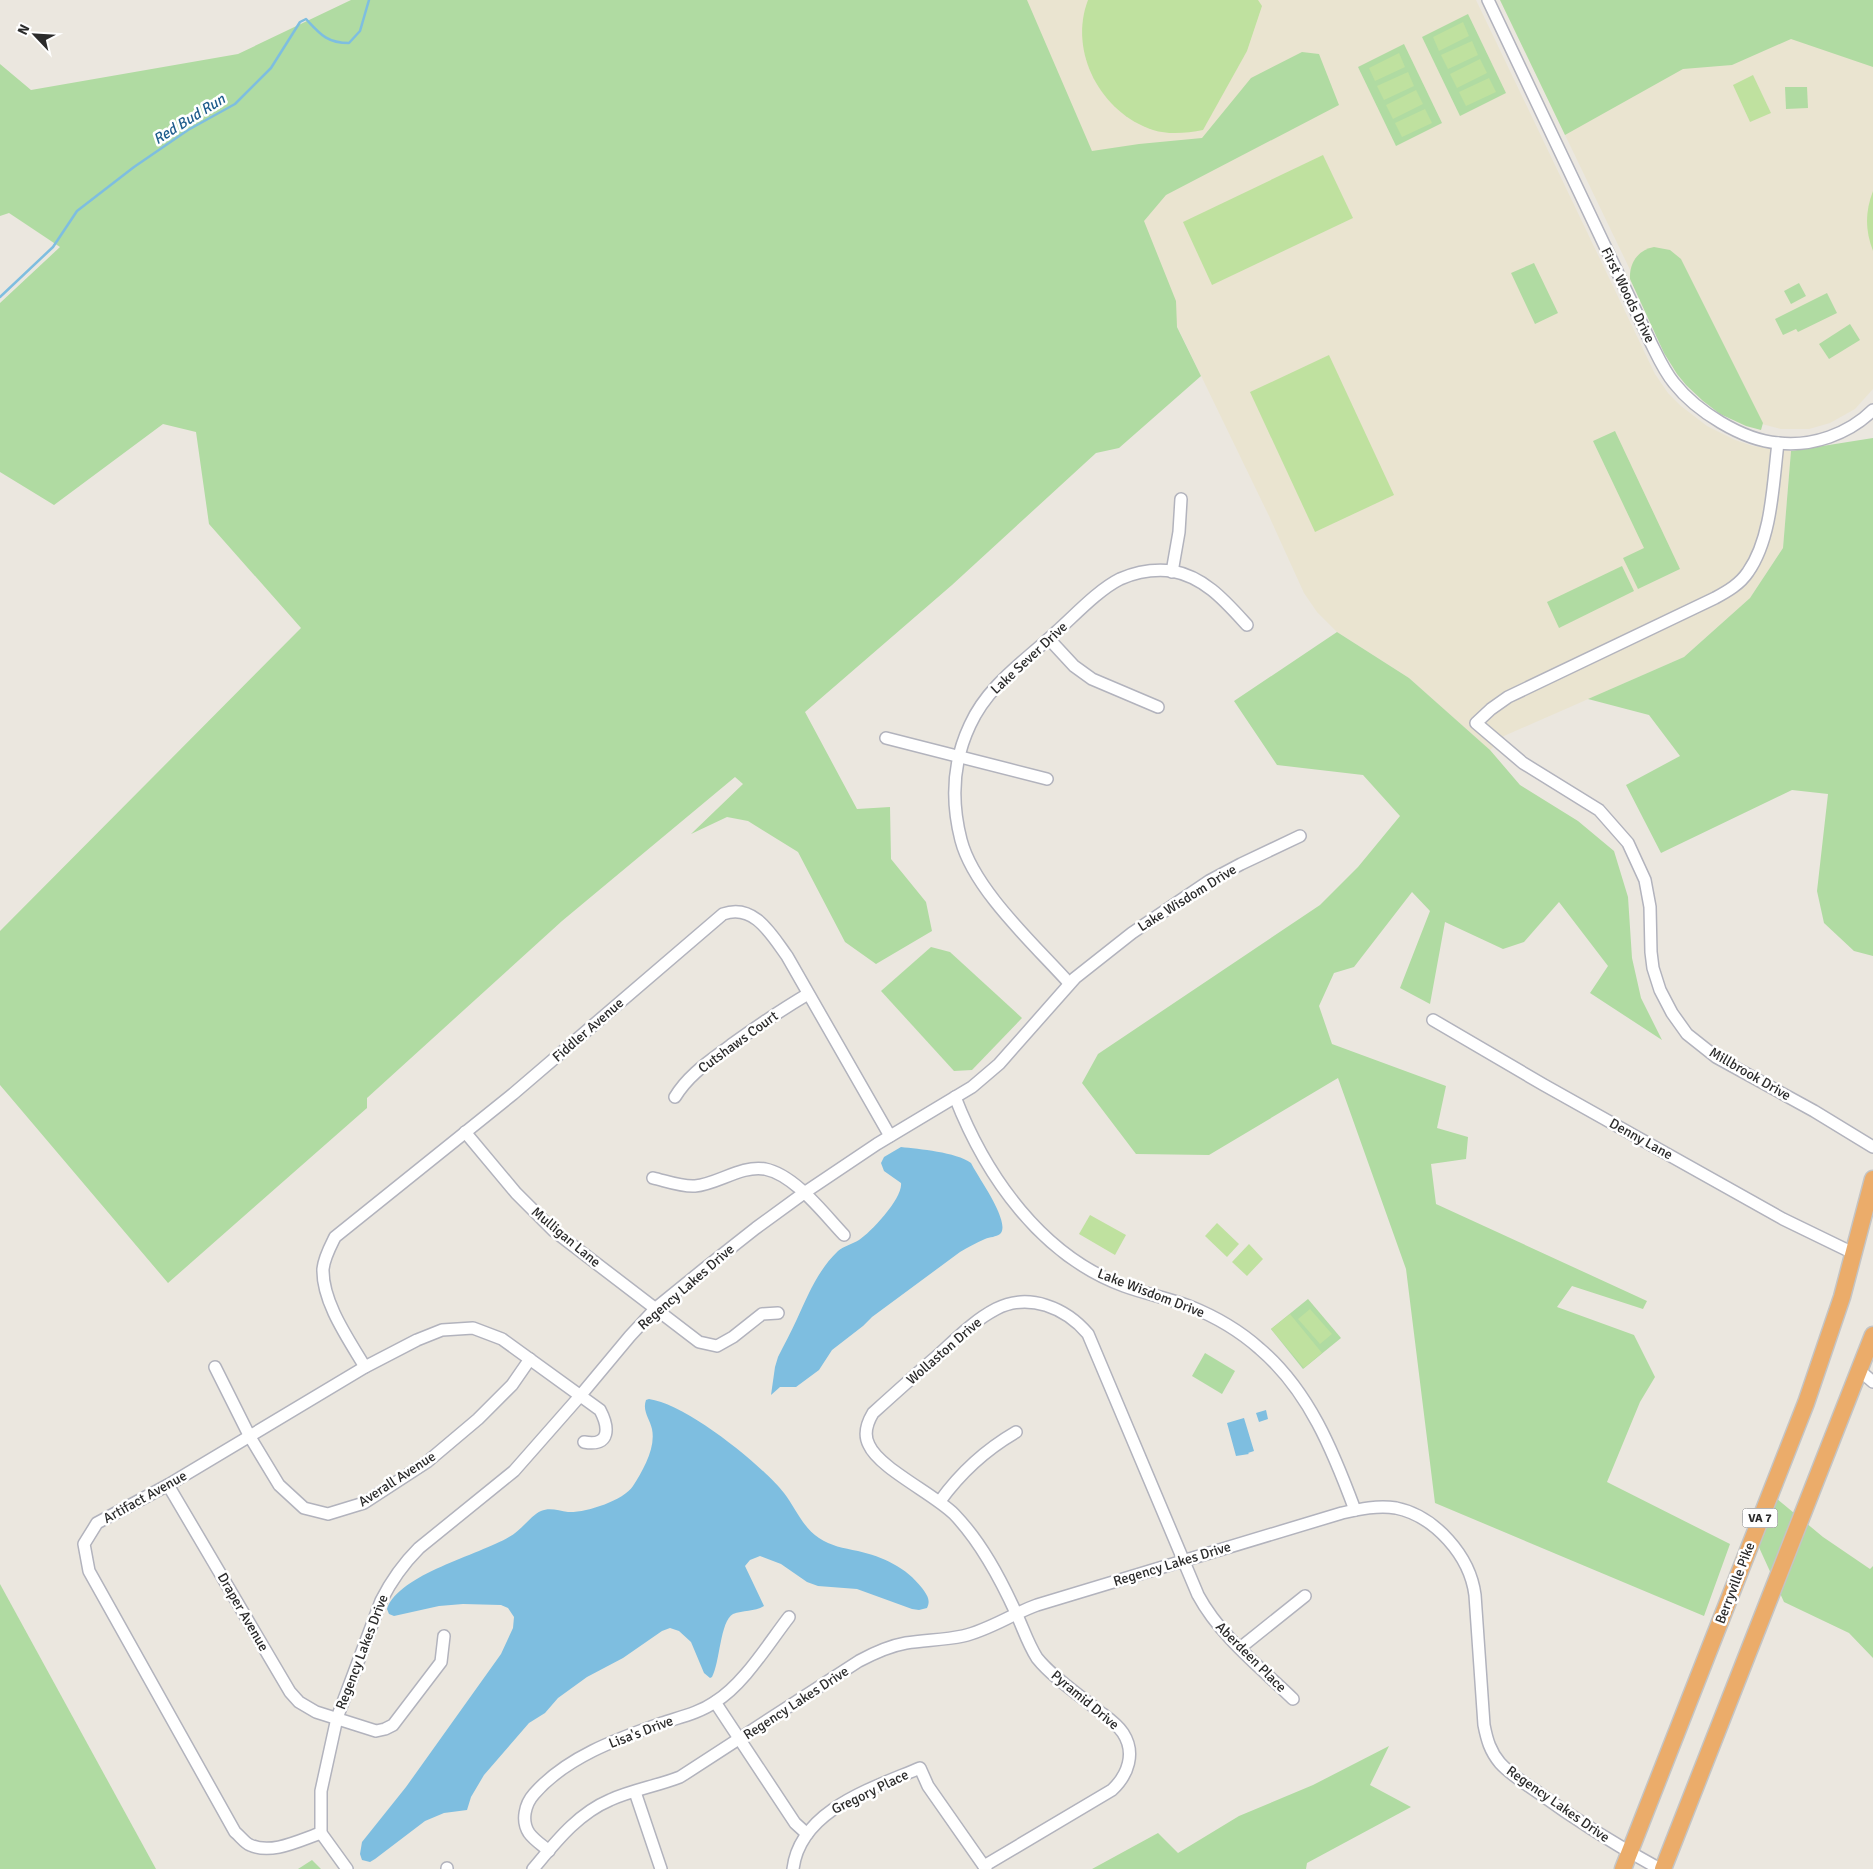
<svg xmlns="http://www.w3.org/2000/svg" width="1873" height="1869" font-family="Signika,sans-serif">
  <style>
    .education { fill: #eae4d0 }
    .green { fill: #b0dba2 }
    .pitch { fill: #bfe19f }
    .water { fill: #7ebee0 }
    .lines { fill: none; stroke-linecap: round; stroke-linejoin: round }
    .stream { stroke: #7ebee0; stroke-width: 2.5 }
    .minor-casing { stroke: #b2b3bd; stroke-width: 14 }
    .highway-casing { stroke: #c4c4c4; stroke-width: 19 }
    .minor { stroke: #fff; stroke-width: 11 }
    .highway { stroke: #ebac6a; stroke-width: 16 }
    .labels { text-anchor: middle; dominant-baseline: central; stroke-width: 5; stroke-linejoin: round; paint-order: stroke }
    .shield { fill: #fff; stroke: #6b6b6b; stroke-width: 1 }
    .shield-label { font-size: 12px; font-weight: bold; fill: #2b2b2b }
    .street-label { font-size: 14px; fill: #2b2b2b; stroke: #fff }
    .water-label { font-size: 15px; font-style: italic; fill: #1e5c8c; stroke: #fff }
  </style>
  <rect width="100%" height="100%" fill="#ebe7df"/>
  <g class="education">
    <polygon points="1019,0 1476,0 1655,374 1668,393 1681,406 1707,426 1735,440 1753,446 1791,451 1783,548 1750,598 1684,657 1504,736 1490,750 1409,678 1337,632 1317,612 1304,593 1269,516"/>
    <polygon points="1500,0 1873,0 1873,389 1855,409 1830,423 1809,429 1781,429 1750,421 1634,278"/>
  </g>
  <g class="green">
    <polygon points="351,0 1027,0 1092,151 1139,144 1202,138 1251,78 1302,52 1319,54 1339,105 1166,195 1144,221 1176,301 1177,327 1201,376 1119,448 1096,453 952,585 805,712 857,809 890,807 891,859 926,902 932,931 876,964 845,942 798,852 748,821 727,817 691,834 743,784 735,777 562,921 367,1098 367,1108 168,1283 0,1085 0,931 301,628 209,524 196,432 163,424 54,505 0,472 0,303 60,247 9,213 0,216 0,64 31,90 238,54"/>
    <polygon points="1500,0 1873,0 1873,67 1791,39 1732,65 1683,69 1565,135"/>
    <polygon points="1468,14 1506,93 1460,116 1422,37"/>
    <polygon points="1404,44 1442,123 1396,146 1358,67"/>
    <polygon points="1785,87 1807,87 1808,108 1786,109"/>
    <path d="M1654,247L1670,250L1681,259L1763,423L1761,430L1746,426L1720,414L1703,401L1686,385L1677,374L1664,353L1630,279C1629,263 1638,250 1654,247Z"/>
    <polygon points="1534,263 1558,313 1535,324 1511,273"/>
    <polygon points="1799,283 1806,296 1791,304 1784,291"/>
    <polygon points="1827,293 1837,313 1798,332 1796,329 1783,335 1775,319"/>
    <polygon points="1850,324 1860,340 1829,359 1819,344"/>
    <polygon points="1615,431 1680,569 1638,589 1623,558 1644,548 1593,441"/>
    <polygon points="1873,438 1873,956 1854,951 1824,923 1817,891 1828,794 1792,790 1661,853 1626,785 1680,756 1649,715 1588,699 1684,657 1750,598 1783,548 1791,451"/>
    <polygon points="1622,566 1634,591 1559,628 1547,602"/>
    <polygon points="1337,632 1409,678 1490,750 1520,785 1578,821 1614,851 1628,897 1632,958 1641,998 1662,1040 1590,993 1608,966 1559,902 1524,942 1503,949 1445,922 1430,1004 1400,988 1430,911 1412,892 1354,967 1334,973 1319,1006 1332,1044 1446,1086 1437,1128 1468,1137 1466,1159 1431,1164 1436,1204 1647,1301 1643,1309 1572,1286 1557,1307 1634,1335 1655,1377 1640,1402 1607,1482 1730,1544 1704,1616 1435,1503 1406,1269 1338,1078 1209,1155 1136,1154 1082,1083 1098,1054 1320,905 1358,867 1400,816 1363,775 1277,765 1234,701"/>
    <polygon points="931,947 950,952 1022,1018 972,1070 954,1071 881,991"/>
    <polygon points="1308,1299 1341,1338 1303,1369 1271,1329"/>
    <polygon points="1205,1353 1235,1371 1222,1394 1192,1376"/>
    <polygon points="1776,1498 1823,1537 1870,1569 1873,1566 1873,1658 1849,1633 1784,1602 1757,1543"/>
    <polygon points="0,1584 156,1869 0,1869"/>
    <polygon points="1389,1746 1370,1785 1411,1807 1307,1863 1306,1869 1092,1869 1158,1833 1178,1853 1239,1816 1313,1785"/>
    <polygon points="312,1860 321,1869 298,1869"/>
  </g>
  <g class="pitch">
    <path d="M1088,0H1258L1262,6L1247,51L1203,130C1187,133 1169,135 1153,130C1101,113 1068,52 1088,0Z"/>
    <polygon points="1463,22 1469,36 1439,51 1433,37"/>
    <polygon points="1472,41 1478,55 1448,69 1441,55"/>
    <polygon points="1399,53 1405,67 1375,81 1369,68"/>
    <polygon points="1480,59 1487,73 1457,88 1450,74"/>
    <polygon points="1408,72 1414,86 1384,100 1377,86"/>
    <polygon points="1753,75 1771,113 1750,122 1733,85"/>
    <polygon points="1489,78 1496,92 1466,106 1459,92"/>
    <polygon points="1416,90 1423,104 1393,119 1386,105"/>
    <polygon points="1425,109 1432,123 1402,137 1395,123"/>
    <polygon points="1323,155 1353,218 1212,285 1183,222"/>
    <path d="M1873,191V251C1865,230 1865,212 1873,191Z"/>
    <polygon points="1329,355 1394,495 1315,532 1250,392"/>
    <polygon points="1090,1215 1126,1235 1115,1255 1079,1234"/>
    <polygon points="1217,1223 1239,1244 1227,1257 1205,1236"/>
    <polygon points="1249,1244 1263,1259 1247,1276 1232,1262"/>
    <polygon points="1310,1309 1332,1334 1320,1344 1298,1319"/>
    <polygon points="1290,1314 1322,1353 1304,1368 1271,1329"/>
  </g>
  <g class="water">
    <path d="M901,1147C919,1149 956,1152 971,1163C977,1176 1012,1223 1000,1234C996,1237 990,1237 985,1239C976,1243 968,1247 960,1252L872,1317L863,1326L832,1350L819,1370L796,1387H780L771,1395L775,1367L778,1357C784,1345 791,1332 797,1319C808,1295 818,1270 838,1251C844,1246 852,1244 859,1240C871,1232 903,1198 901,1183L884,1171L881,1163L884,1157Z"/>
    <path d="M649,1399C686,1404 761,1464 784,1493C795,1507 803,1528 819,1538C831,1546 843,1548 858,1551C883,1557 906,1567 922,1588C927,1595 931,1600 927,1608L919,1610L912,1609L857,1589L818,1586L807,1582L781,1564L760,1556L750,1560L745,1566L764,1606C754,1612 743,1610 733,1614C720,1621 720,1663 712,1677L710,1678L704,1673L691,1642L679,1631L670,1628L662,1631L623,1658L587,1677L558,1698L545,1713L529,1723L484,1775L471,1797L467,1810L444,1813L425,1821L375,1859L370,1862L362,1860L360,1854L362,1842L406,1787L501,1654L513,1628L514,1617L508,1608L501,1605L463,1604L439,1606L394,1616L389,1614L387,1609C399,1574 479,1555 509,1537C521,1531 531,1515 541,1511C550,1507 559,1511 568,1512C585,1513 623,1501 633,1486C643,1470 656,1448 652,1429C650,1419 642,1411 646,1400Z"/>
    <polygon points="1266,1410 1268,1419 1259,1422 1256,1413"/>
    <polygon points="1244,1418 1254,1451 1248,1453 1249,1454 1236,1456 1227,1423"/>
  </g>
  <g class="lines">
    <path class="stream" d="M0,297L53,247L77,211L134,167L188,130L235,104L271,68L300,22L306,19C320,34 327,43 349,43L360,31L369,0"/>
    <defs>
      <g id="minor">
        <path d="M1488,0L1651,343C1658,357 1664,371 1674,383C1696,411 1742,440 1778,443C1812,447 1849,434 1873,410"/>
        <path d="M1778,443C1773,483 1772,538 1748,572C1740,584 1728,591 1715,598L1508,697L1491,709L1476,723L1523,763L1599,810L1628,843L1645,880L1650,907L1651,952L1653,968L1660,990L1672,1013L1687,1034L1716,1057L1814,1111L1873,1147"/>
        <polyline points="1172,572 1179,532 1181,499"/>
        <polyline points="1049,639 1074,666 1092,679 1158,707"/>
        <polyline points="886,738 1047,779"/>
        <path d="M1069,983C1035,945 974,890 961,840C951,801 953,761 970,725C988,685 1025,661 1056,632C1075,615 1098,590 1120,579C1136,572 1155,569 1172,571C1205,577 1226,602 1247,625"/>
        <polyline points="1433,1020 1544,1085 1783,1219 1853,1253"/>
        <path d="M675,1097C689,1074 710,1061 731,1045C756,1027 781,1010 808,994"/>
        <path d="M955,1097C986,1177 1042,1256 1124,1286C1146,1294 1168,1298 1189,1306C1214,1316 1240,1331 1260,1349C1309,1391 1333,1451 1355,1510"/>
        <polyline points="465,1132 516,1193 554,1231 699,1342 717,1346 733,1337 762,1314 778,1313"/>
        <path d="M653,1178C666,1181 682,1187 695,1186C718,1184 741,1165 765,1169C795,1175 824,1214 844,1235"/>
        <polyline points="215,1367 250,1437 279,1485 304,1508 328,1514 364,1503 427,1462 478,1419 512,1385 530,1359"/>
        <path d="M365,1367C349,1340 322,1302 323,1269C324,1258 330,1247 335,1237L513,1094L723,914C754,903 771,934 787,956L890,1136"/>
        <polyline points="1859,1370 1873,1382"/>
        <polyline points="168,1485 290,1692 299,1702 316,1712 376,1731 385,1729 393,1725 441,1662 444,1636"/>
        <path d="M940,1501C961,1472 985,1450 1016,1432"/>
        <polyline points="1240,1648 1305,1596"/>
        <polyline points="715,1702 795,1823 807,1834"/>
        <polyline points="635,1792 661,1869"/>
        <path d="M321,1833C300,1840 272,1855 250,1845C245,1843 240,1836 235,1832L89,1571L84,1544L97,1523L168,1485L365,1367L417,1340L442,1330L473,1328L502,1339L600,1410C609,1427 611,1447 584,1442"/>
        <path d="M549,1851C542,1845 534,1840 529,1833C521,1821 525,1804 534,1794C566,1757 617,1739 662,1723C680,1717 699,1713 715,1702C744,1684 768,1644 789,1617"/>
        <path d="M984,1866L1112,1790C1128,1775 1136,1753 1123,1733C1117,1724 1108,1718 1100,1712C1080,1695 1054,1679 1037,1658C1028,1644 1023,1628 1016,1613C1000,1578 981,1542 954,1514C934,1494 879,1468 869,1445C863,1434 867,1423 873,1413C894,1394 915,1375 936,1357C955,1340 973,1321 996,1309C1029,1292 1066,1308 1088,1334L1198,1595C1220,1636 1260,1667 1293,1699"/>
        <polyline points="447,1868 447,1869"/>
        <path d="M347,1869L321,1833V1791L337,1718L381,1601C391,1581 403,1564 419,1548L514,1471L580,1396L630,1336L656,1308L704,1269L756,1228L804,1193L877,1144L972,1087L999,1064L1075,978L1132,933L1209,881L1241,864L1300,836"/>
        <path d="M533,1869C555,1843 577,1814 610,1800C632,1790 657,1786 680,1777L859,1661C874,1653 889,1646 906,1643C925,1640 944,1640 963,1636C989,1630 1012,1614 1037,1605L1342,1513C1360,1509 1378,1505 1396,1508C1435,1516 1470,1556 1475,1595L1484,1725C1487,1740 1490,1751 1500,1763C1510,1774 1524,1783 1536,1791C1576,1820 1617,1846 1660,1869"/>
        <path d="M793,1869C800,1810 873,1788 920,1768L928,1786L986,1869"/>
      </g>
      <g id="highway">
        <polyline points="1623,1869 1806,1403 1842,1297 1873,1179"/>
        <polyline points="1663,1869 1873,1335"/>
      </g>
    </defs>
    <use href="#minor" class="minor-casing"/>
    <use href="#highway" class="highway-casing"/>
    <use href="#minor" class="minor"/>
    <use href="#highway" class="highway"/>
  </g>
  <g class="labels">
    <rect class="shield" x="1742.5" y="1508.5" width="35" height="19" rx="4"/>
    <g class="shield-label">
      <text x="1760" y="1518">VA 7</text>
    </g>
    <g class="street-label">
      <text transform="translate(1628 295) rotate(64)">First Woods Drive</text>
      <text transform="translate(1029 658) rotate(-43)">Lake Sever Drive</text>
      <text transform="translate(1187 898) rotate(-32)">Lake Wisdom Drive</text>
      <text transform="translate(588 1030) rotate(-41)">Fiddler Avenue</text>
      <text transform="translate(738 1042) rotate(-36)">Cutshaws Court</text>
      <text transform="translate(1750 1074) rotate(30)">Millbrook Drive</text>
      <text transform="translate(1641 1139) rotate(29)">Denny Lane</text>
      <text transform="translate(566 1237) rotate(40)">Mulligan Lane</text>
      <text transform="translate(686 1287) rotate(-41)">Regency Lakes Drive</text>
      <text transform="translate(1151 1293) rotate(21)">Lake Wisdom Drive</text>
      <text transform="translate(944 1351) rotate(-41)">Wollaston Drive</text>
      <text transform="translate(397 1479) rotate(-33)">Averall Avenue</text>
      <text transform="translate(145 1497) rotate(-29)">Artifact Avenue</text>
      <text transform="translate(1172 1564) rotate(-17)">Regency Lakes Drive</text>
      <text transform="translate(1735 1583) rotate(-69)">Berryville Pike</text>
      <text transform="translate(243 1612) rotate(60)">Draper Avenue</text>
      <text transform="translate(362 1652) rotate(-69)">Regency Lakes Drive</text>
      <text transform="translate(1251 1657) rotate(45)">Aberdeen Place</text>
      <text transform="translate(1085 1700) rotate(40)">Pyramid Drive</text>
      <text transform="translate(796 1703) rotate(-33)">Regency Lakes Drive</text>
      <text transform="translate(641 1732) rotate(-21)">Lisa's Drive</text>
      <text transform="translate(870 1792) rotate(-26)">Gregory Place</text>
      <text transform="translate(1558 1804) rotate(35)">Regency Lakes Drive</text>
    </g>
    <g class="water-label">
      <text transform="translate(189 119) rotate(-32)">Red Bud Run</text>
    </g>
  </g>
  <g transform="translate(35 35) rotate(295)" stroke="#ffffff" stroke-width="4" paint-order="stroke">
  <path d="M0-4L9 19L0 12L-9 19Z" fill="#2b2b2b"/>
  <text y="-8" font-size="14" font-weight="bold" text-anchor="middle" fill="#2b2b2b">N</text>
  </g>
</svg>
